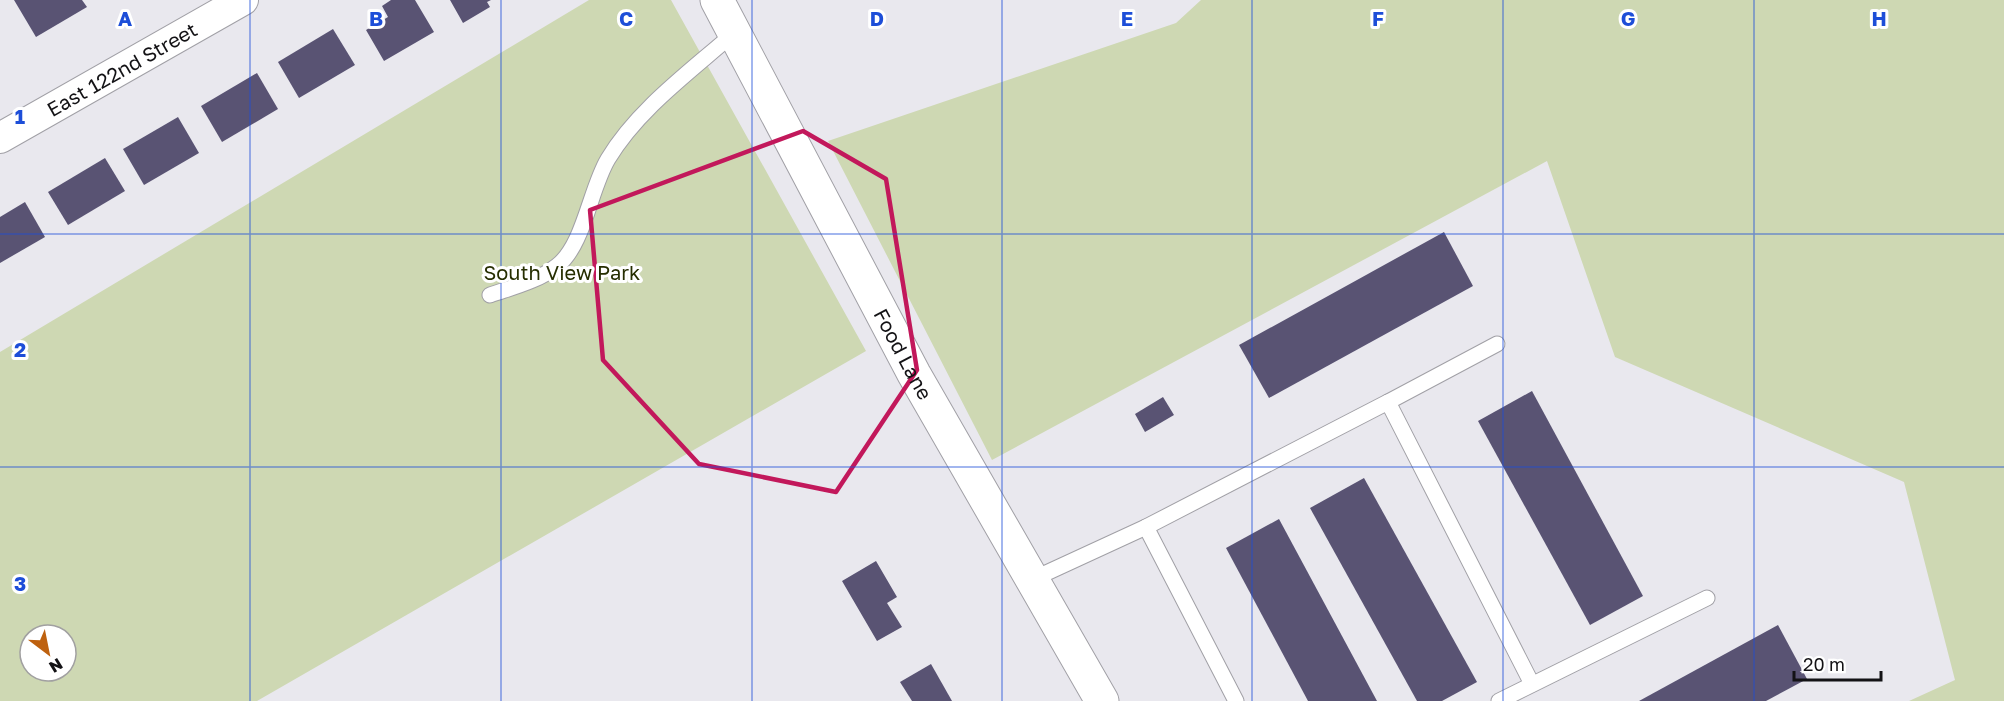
<svg xmlns="http://www.w3.org/2000/svg" width="2004" height="701" font-family="'Golos Text',sans-serif">
  <style>
    .green { fill: #ced8b3; fill-rule: evenodd }
    .building { fill: #595373 }
    .lines { fill: none; stroke-linecap: round; stroke-linejoin: round }
    .service-casing { stroke: #a1a0a6; stroke-width: 17 }
    .minor-casing { stroke: #a1a0a6; stroke-width: 32 }
    .tertiary-casing { stroke: #a1a0a6; stroke-width: 35 }
    .service { stroke: #fff; stroke-width: 15 }
    .minor { stroke: #fff; stroke-width: 30 }
    .tertiary { stroke: #fff; stroke-width: 33 }
    .marked { fill: none; stroke: #c2185b; stroke-width: 4.5; stroke-linejoin: round }
    .grid { fill: none; stroke: #1d4ed8; stroke-width: 1.5; stroke-opacity: 0.55 }
    .labels { text-anchor: middle; dominant-baseline: central; stroke-width: 6; stroke-linejoin: round; paint-order: stroke }
    .street-label { font-size: 20px; fill: #131215; stroke: #fff }
    .park-label { font-size: 20px; fill: #262e01; stroke: #fff }
    .grid-label { font-size: 20px; text-anchor: middle; font-weight: bold; fill: #1d4ed8; stroke: #fff; stroke-width: 6; stroke-linejoin: round; paint-order: stroke }
  </style>
  <rect width="100%" height="100%" fill="#e9e8ee"/>
  <g class="green">
    <path d="M589,0H671L866,351L257,701H0V352ZM30,635H66V671H30Z"/>
    <polygon points="1201,0 2004,0 2004,701 1909,701 1955,680 1904,482 1615,357 1547,161 992,460 828,141 1176,23"/>
  </g>
  <g class="building">
    <polygon points="14,0 82,0 87,7 36,37"/>
    <polygon points="391,0 415,0 434,32 384,61 366,30 388,17 382,6"/>
    <polygon points="450,0 491,0 487,2 490,7 463,23"/>
    <polygon points="333,29 355,65 299,98 278,62"/>
    <polygon points="257,73 278,109 222,142 201,106"/>
    <polygon points="178,117 199,153 144,185 123,149"/>
    <polygon points="105,158 125,191 68,225 48,192"/>
    <polygon points="25,202 45,237 0,263 0,217"/>
    <polygon points="1444,232 1473,286 1269,398 1239,345"/>
    <polygon points="1532,391 1643,596 1590,625 1478,421"/>
    <polygon points="1163,397 1174,415 1145,432 1135,414"/>
    <polygon points="1364,478 1477,682 1442,701 1417,701 1310,508"/>
    <polygon points="1279,519 1377,701 1308,701 1226,548"/>
    <polygon points="876,561 897,597 887,603 902,627 877,641 842,581"/>
    <polygon points="1778,625 1807,679 1766,701 1639,701"/>
    <polygon points="931,664 952,701 912,701 900,682"/>
  </g>
  <g class="lines">
    <defs>
      <g id="service">
        <path d="M490,295C513,287 538,281 557,266C584,245 590,189 608,159C638,109 691,71 734,33"/>
        <polyline points="1388,402 1497,344"/>
        <polyline points="1146,527 1236,701"/>
        <polyline points="1031,580 1146,527 1388,402 1532,684"/>
        <polyline points="1499,701 1707,598"/>
      </g>
      <g id="minor">
        <path id="s1" d="M0,138L243,0"/>
      </g>
      <g id="tertiary">
        <path id="s2" d="M717,0L914,374L1102,701"/>
      </g>
    </defs>
    <use href="#service" class="service-casing"/>
    <use href="#minor" class="minor-casing"/>
    <use href="#tertiary" class="tertiary-casing"/>
    <use href="#service" class="service"/>
    <use href="#minor" class="minor"/>
    <use href="#tertiary" class="tertiary"/>
  </g>
  <path class="marked" d="M803,131L886,179L917,370L836,492L699,464L603,360L590,210Z"/>
  <path class="grid" d="M250,0V701M501,0V701M752,0V701M1002,0V701M1252,0V701M1503,0V701M1754,0V701M0,234H2004M0,467H2004"/>
  <g class="labels">
    <g class="street-label">
      <text stroke="none"><textPath href="#s1" startOffset="140">East 122nd Street</textPath></text>
      <text stroke="none"><textPath href="#s2" startOffset="400">Food Lane</textPath></text>
    </g>
    <g class="park-label">
      <text x="562" y="272">South View Park</text>
    </g>
  </g>
  <g class="grid-label">
    <text x="125" y="26">A</text>
    <text x="376" y="26">B</text>
    <text x="626" y="26">C</text>
    <text x="877" y="26">D</text>
    <text x="1127" y="26">E</text>
    <text x="1378" y="26">F</text>
    <text x="1628" y="26">G</text>
    <text x="1879" y="26">H</text>
    <text x="20" y="124">1</text>
    <text x="20" y="357">2</text>
    <text x="20" y="591">3</text>
  </g>
  <g transform="translate(48 653) rotate(148)"><circle r="28" fill="#ffffff" stroke="#a1a0a1" stroke-width="1.5"/>
  <path d="M0-4.5L10 22L0 15L-10 22Z" fill="#be610f"/>
  <text y="-9" font-size="16" font-weight="bold" text-anchor="middle" fill="#131215">N</text>
  </g>
  <path d="M1794 671v9h87v-9" fill="none" stroke="#131215" stroke-width="3"/>
  <text x="1803" y="671" font-size="18" fill="#131215" stroke="#ffffff" stroke-width="4.5" paint-order="stroke">20 m</text>
</svg>
